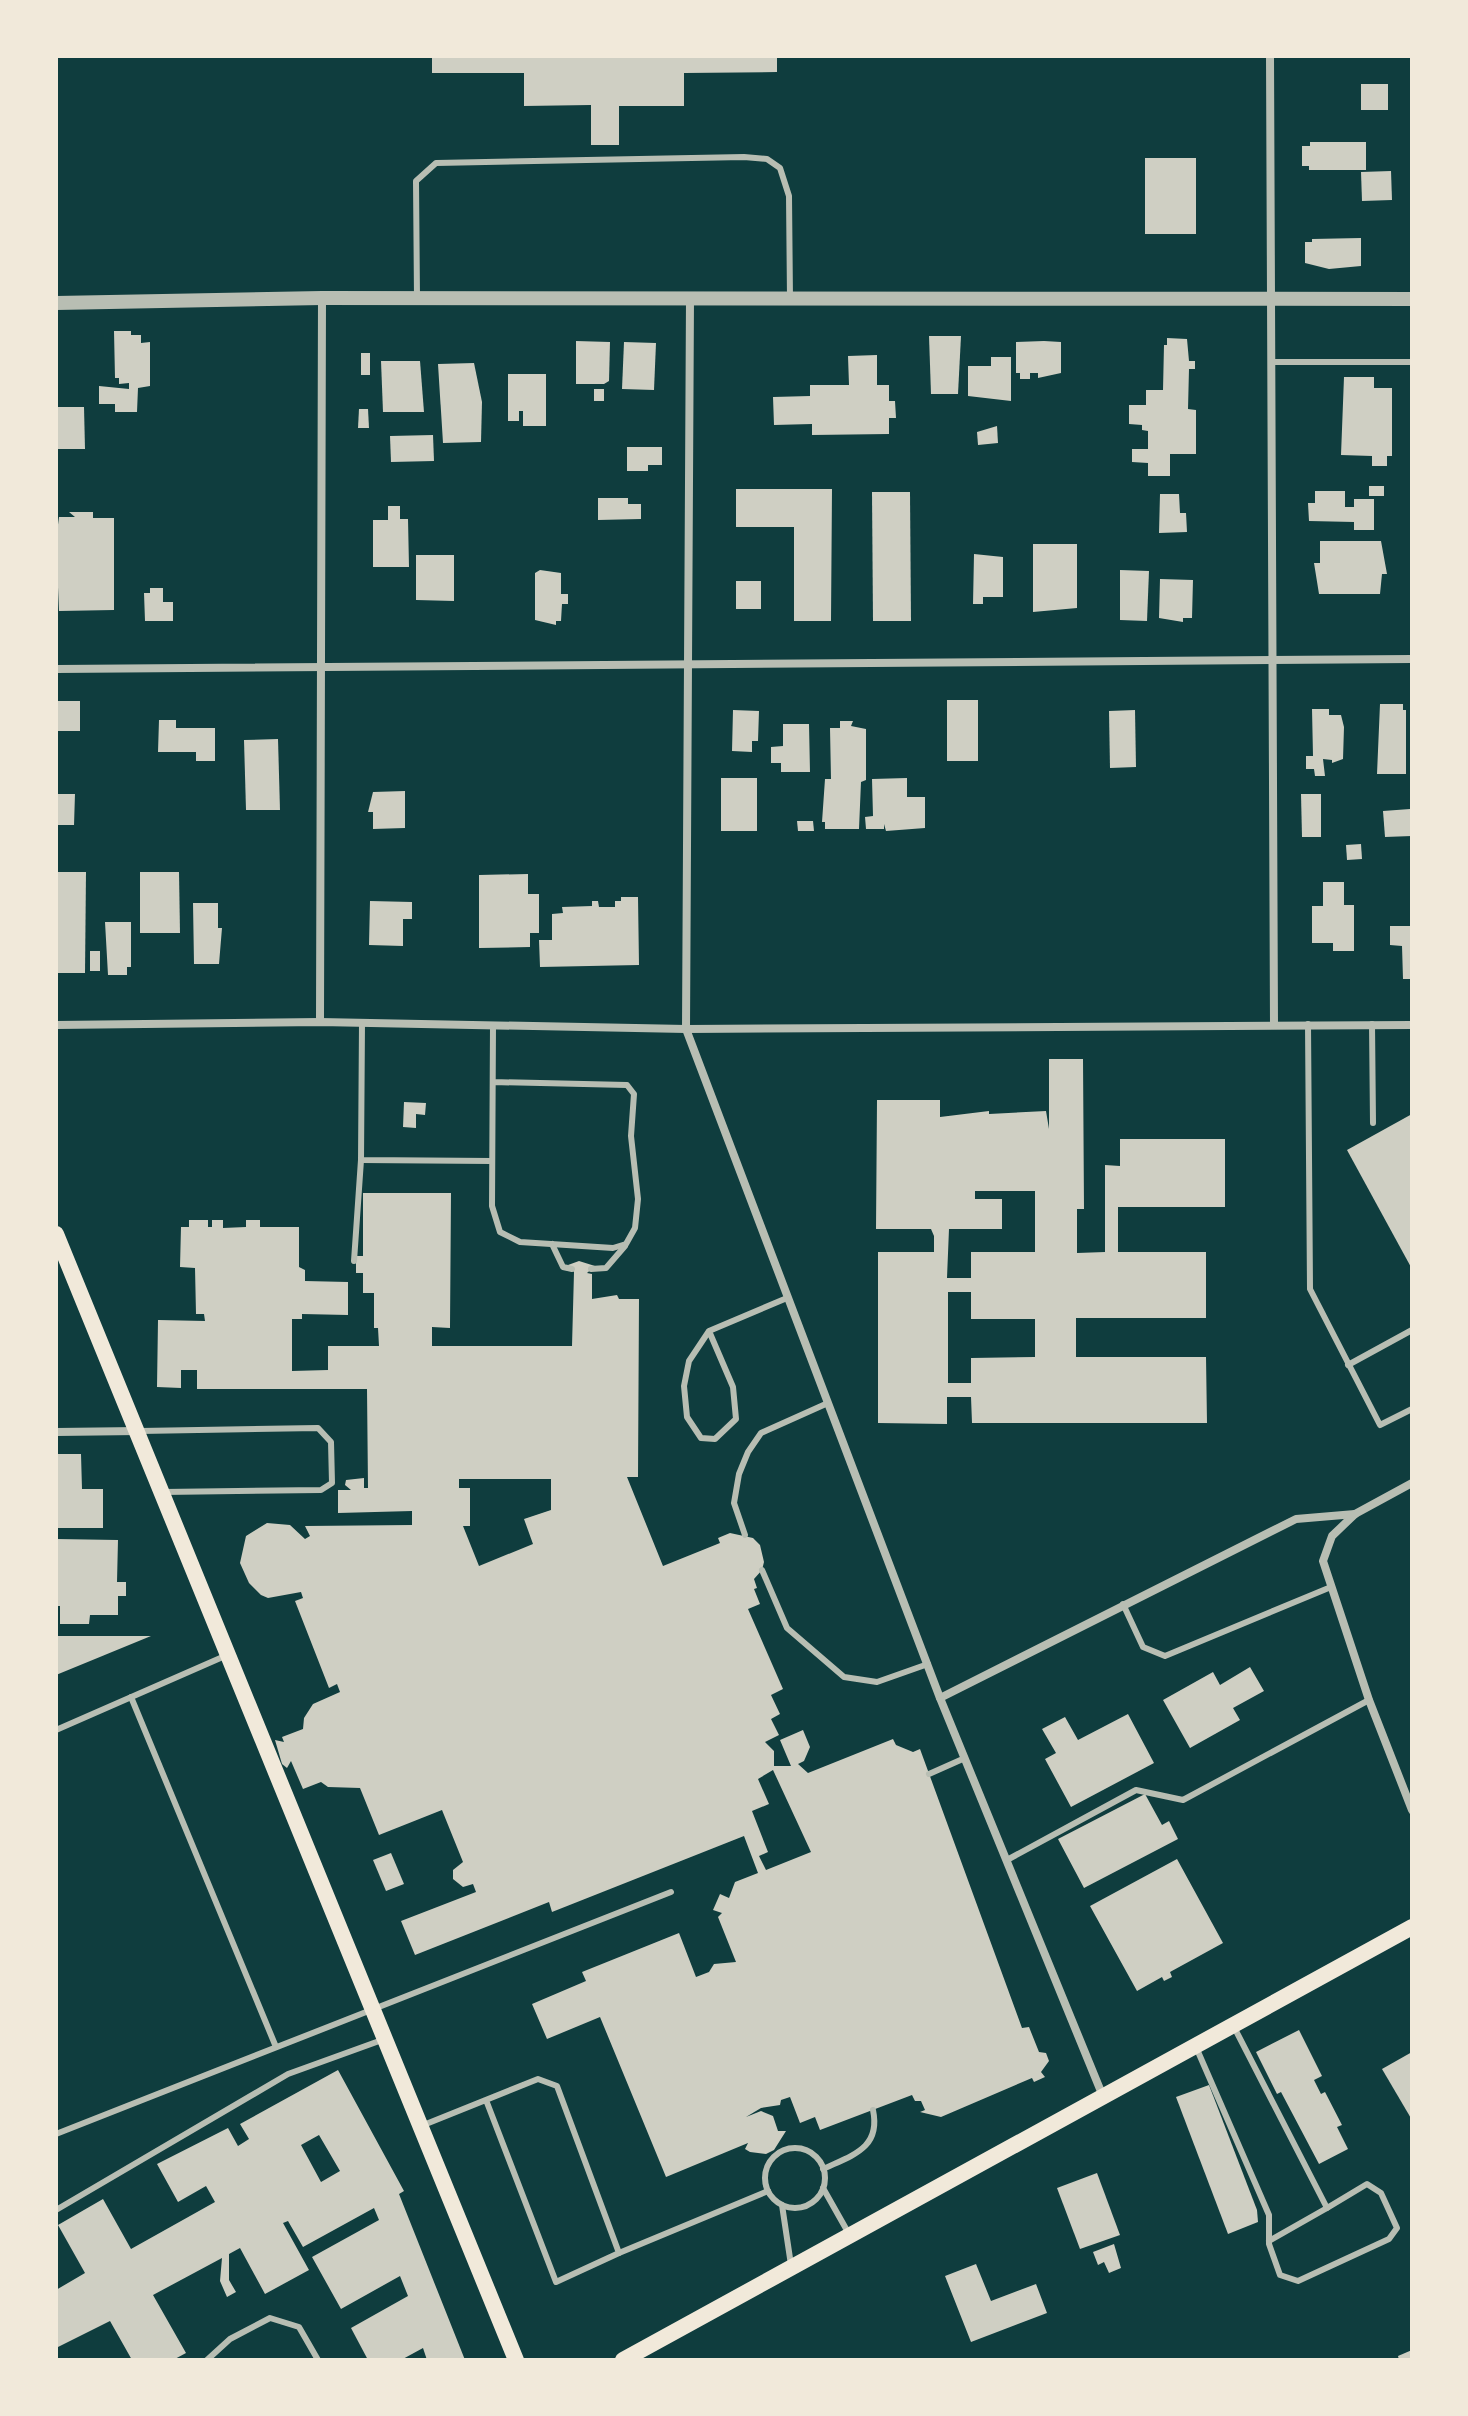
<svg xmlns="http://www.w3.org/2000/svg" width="1468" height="2416" font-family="Lora,serif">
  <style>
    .building { fill: #cfcfc3; fill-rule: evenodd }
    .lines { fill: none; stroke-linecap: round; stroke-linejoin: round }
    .service { stroke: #b8beb3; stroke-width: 6 }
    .minor { stroke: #b8beb3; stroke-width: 8 }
    .tertiary { stroke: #b8beb3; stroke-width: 14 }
    .secondary { stroke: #f1e9da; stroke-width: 16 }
  </style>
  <rect width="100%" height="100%" fill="#0f3d3e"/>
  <g class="building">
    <polygon points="432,56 777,56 777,72 684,73 684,106 619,106 619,145 591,145 591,105 524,106 524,73 432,73"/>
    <rect x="1361" y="84" width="27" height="26"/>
    <polygon points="1310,142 1366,142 1366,170 1309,170 1309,166 1302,166 1302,146 1310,146"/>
    <rect x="1145" y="158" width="51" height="76"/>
    <polygon points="1391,171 1392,200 1362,201 1361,172"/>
    <polygon points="1361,238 1361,266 1329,269 1305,263 1305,242 1312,242 1312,239"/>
    <polygon points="114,331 131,331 131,335 141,335 141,343 150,342 150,386 138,388 137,412 115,412 115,404 99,404 99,386 129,389 129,383 119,384 119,378 115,378"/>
    <polygon points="929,336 961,336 958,394 931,394"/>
    <polygon points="1167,338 1187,339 1189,361 1195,361 1195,369 1189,369 1188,409 1196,410 1196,454 1170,454 1170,476 1148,476 1148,463 1132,462 1132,449 1148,449 1148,431 1142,430 1142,425 1129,424 1129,405 1146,405 1146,390 1163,390 1164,345 1167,345"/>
    <polygon points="576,341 610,342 609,381 604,384 576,384"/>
    <polygon points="1044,341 1061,342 1061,373 1038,378 1038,373 1030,373 1030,379 1020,379 1020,373 1016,373 1016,342"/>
    <polygon points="624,342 656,343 654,390 622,389"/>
    <rect x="361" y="353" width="9" height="22"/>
    <polygon points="877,355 877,385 889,385 889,401 895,401 896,418 889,418 889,434 812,435 812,424 774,425 773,397 810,396 810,385 849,385 848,356"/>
    <polygon points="991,357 1011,357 1011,401 968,396 968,366 991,366"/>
    <polygon points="381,361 420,361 424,412 383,412"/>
    <polygon points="474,363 482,402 481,442 443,443 438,364"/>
    <polygon points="508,374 546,374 546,426 523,426 523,411 519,411 519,421 508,421"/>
    <polygon points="1344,377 1374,377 1374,388 1392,388 1392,456 1387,456 1387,466 1372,466 1372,456 1341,455"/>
    <rect x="594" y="389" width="10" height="12"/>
    <polygon points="56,407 84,407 85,449 56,449"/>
    <polygon points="359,409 368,409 369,428 358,428"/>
    <polygon points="997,426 998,443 978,445 977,432"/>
    <polygon points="433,435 434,461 391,462 390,436"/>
    <polygon points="627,447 662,447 662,465 648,465 648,471 627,471"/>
    <rect x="1369" y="486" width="15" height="10"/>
    <polygon points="736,489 832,489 831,621 794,621 794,527 736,527"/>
    <polygon points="1315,491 1345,491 1345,507 1354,507 1354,499 1374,499 1374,530 1354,530 1354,522 1309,521 1308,503 1315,503"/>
    <polygon points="872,492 910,492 911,621 873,621"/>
    <polygon points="1160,494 1179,494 1180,513 1186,513 1187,532 1159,533"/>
    <polygon points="598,498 628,498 628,504 641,504 641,519 598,520"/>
    <polygon points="388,506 400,506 400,519 408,519 409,567 373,567 373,520 388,520"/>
    <polygon points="69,512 93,512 93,518 114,518 114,610 59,611 56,540 59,517 75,517"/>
    <polygon points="1320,541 1381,541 1387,574 1382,574 1380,594 1319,594 1314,563 1320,563"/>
    <polygon points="1033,544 1077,544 1077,608 1033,612"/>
    <polygon points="974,554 1003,557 1003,597 983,597 983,604 973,604"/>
    <polygon points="416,555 454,555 454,601 416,600"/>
    <polygon points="540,570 561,573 561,594 568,594 568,604 562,604 561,621 556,621 556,625 535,620 535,573"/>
    <polygon points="1120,570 1149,571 1147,621 1120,620"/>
    <polygon points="1160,579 1193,580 1192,618 1183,618 1183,622 1159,618"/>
    <rect x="736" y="581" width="25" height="28"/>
    <polygon points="150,588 163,588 163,602 173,602 173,621 145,621 144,593 150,593"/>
    <rect x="947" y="700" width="31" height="61"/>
    <rect x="56" y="701" width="24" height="30"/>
    <polygon points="1380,704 1403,704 1403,710 1406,710 1406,774 1377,774"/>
    <polygon points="1312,709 1329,709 1329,715 1341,715 1344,727 1343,759 1332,763 1332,760 1323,759 1325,776 1315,776 1314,769 1306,769 1306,756 1313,756"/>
    <polygon points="733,710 759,711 758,741 752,741 752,752 732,751"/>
    <polygon points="1135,710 1136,767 1110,768 1109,711"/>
    <polygon points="159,720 176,720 176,728 215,728 215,761 196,761 196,752 158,752"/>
    <polygon points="840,721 853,721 851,726 866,729 866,780 861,782 859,829 825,829 825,822 822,822 825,779 831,779 830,728 840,728"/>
    <polygon points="783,724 809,724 810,772 781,772 781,763 771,763 771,747 783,746"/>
    <polygon points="278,739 280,810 246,810 244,740"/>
    <rect x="721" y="778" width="36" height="53"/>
    <polygon points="907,778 907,797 925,797 925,828 886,831 884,824 884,829 866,829 865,817 873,816 872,779"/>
    <polygon points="405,791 405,828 373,829 373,812 368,812 373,792"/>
    <polygon points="56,794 75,794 74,825 56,825"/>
    <polygon points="1301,794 1321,794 1321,837 1302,837"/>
    <polygon points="1410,809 1412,836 1385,837 1383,811"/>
    <polygon points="797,821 813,821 814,831 798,831"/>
    <polygon points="1361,844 1362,859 1347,860 1346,845"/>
    <polygon points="56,872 86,872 85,973 56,973"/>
    <polygon points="140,872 179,872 180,933 140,933"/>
    <polygon points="528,874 528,894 539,894 539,933 530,933 530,947 479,948 479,875"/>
    <polygon points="1323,882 1344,882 1344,905 1354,905 1354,951 1333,951 1333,943 1312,943 1312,906 1323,906"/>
    <polygon points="621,897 638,897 639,965 540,967 539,940 552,940 552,914 563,913 562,907 592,906 592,901 598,901 599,907 615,907 615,901 621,901"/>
    <polygon points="370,901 412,902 412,919 403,919 403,946 369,945"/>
    <polygon points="193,903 218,903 218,928 222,928 219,964 194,964"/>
    <polygon points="105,922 131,922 131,967 127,967 127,975 108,975"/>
    <polygon points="1390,926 1412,926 1412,979 1403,979 1402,946 1390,945"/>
    <rect x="90" y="951" width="10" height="20"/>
    <path d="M1049,1059H1083L1084,1209H1077V1253L1105,1252V1165L1120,1166V1139H1225V1207H1118V1252H1206V1318H1076V1357H1206L1207,1423H972L971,1397H947V1424L878,1423V1252H934V1236L931,1229H876L877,1100H940V1117L989,1111V1114L1046,1111L1049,1129ZM975,1191H1035V1252H971V1278H947L949,1229H1002V1199H975ZM948,1292H971V1319H1035V1357L971,1358V1383H948Z"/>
    <polygon points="404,1102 426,1103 425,1115 416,1114 416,1128 403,1127"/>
    <polygon points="1412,1114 1412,1269 1347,1150"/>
    <path d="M363,1193H451L450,1328L432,1327V1346H572L574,1272L568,1265L579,1261L595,1266L587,1273L592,1274V1299L617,1295L619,1299H639L638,1477H627L663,1566L720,1543L718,1538L730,1533L753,1538L760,1545L764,1562L762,1570L754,1579L757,1588L754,1589L760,1604L748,1609L783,1689L771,1695L780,1714L771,1719L779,1735L765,1742L774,1751V1766H791L780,1740L803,1730L810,1747L804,1761L798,1764L808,1773L893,1739L896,1745L913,1752L920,1749L1022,2028L1029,2027L1039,2052L1046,2053L1049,2061L1041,2072L1045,2077L1034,2082L1032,2078L941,2117L920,2112L925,2110L921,2101H915L912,2095L820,2130L815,2117L800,2123L790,2097L781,2100L780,2105L761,2108L746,2117L761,2111L773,2116L778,2131H786L774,2150L766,2154L750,2152L745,2149L748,2143L666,2177L600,2017L547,2039L532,2004L586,1981L582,1972L679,1933L696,1977L709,1972L714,1964L736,1962L718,1917L722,1913L713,1910L720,1894L729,1898L735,1882L758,1873L744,1836L552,1912L549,1902L415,1955L401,1921L476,1892L473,1884L463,1887L453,1879V1870L463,1862L442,1810L379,1835L360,1788L328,1787L321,1782L303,1789L291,1761L287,1768L282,1764L275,1740L284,1742L282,1737L303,1729L304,1718L313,1704L340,1692L337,1684L329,1688L295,1601L303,1598L301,1592L268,1598L261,1595L249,1583L240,1563L246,1536L267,1523L290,1525L305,1539L310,1536L305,1526L412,1525V1511L338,1513V1490H351L345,1485L346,1480L364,1478V1488H368L367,1389H197V1370H181V1388L157,1387L158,1320L205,1321L204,1314H196L195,1268L180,1267L181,1227H189V1220H208V1227H212V1220H223V1228L246,1227V1220H260V1227H299V1267L305,1270V1281L348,1282V1315L302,1314V1319H292V1371L328,1370V1346H379L378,1328H374V1293H363V1273H356V1256H363ZM459,1479H551V1510L524,1519L533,1544L479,1566L463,1526H470V1488H459ZM773,1770L811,1852L766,1870L759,1856L768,1852L752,1811L769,1804L758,1779Z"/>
    <polygon points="56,1454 81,1454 82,1489 103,1489 103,1528 56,1528"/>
    <polygon points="56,1539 118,1540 117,1582 126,1582 126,1596 118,1596 118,1615 90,1615 89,1624 60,1624 60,1606 56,1606"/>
    <polygon points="56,1636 151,1636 56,1675"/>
    <polygon points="1250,1667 1264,1691 1233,1708 1240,1720 1190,1748 1163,1700 1213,1672 1220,1685"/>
    <polygon points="1128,1714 1154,1763 1071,1807 1045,1759 1056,1753 1042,1729 1065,1717 1078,1740"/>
    <polygon points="1145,1794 1162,1825 1169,1821 1178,1839 1084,1888 1058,1839"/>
    <polygon points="391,1853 404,1884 386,1891 373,1860"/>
    <polygon points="1177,1859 1223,1943 1170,1972 1172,1977 1164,1981 1162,1977 1137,1991 1090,1906"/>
    <polygon points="1299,2030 1322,2076 1314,2080 1321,2094 1325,2092 1342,2125 1337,2127 1348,2149 1319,2164 1281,2092 1277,2094 1256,2052"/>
    <polygon points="1412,2052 1412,2120 1382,2069"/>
    <path d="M338,2070L404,2191L399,2194L465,2360H427L423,2348L401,2360H368L351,2328L408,2296L400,2276L341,2309L312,2257L379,2220L374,2208L303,2247L288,2221L283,2223L309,2270L265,2294L240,2248L229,2254V2280L236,2292L227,2297L220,2281L222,2258L153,2295L186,2353L173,2360H132L110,2321L56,2348V2290L85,2273L58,2225L103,2199L131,2249L215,2202L206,2186L178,2202L157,2164L228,2128L238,2146L249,2139L240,2124ZM319,2135L340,2171L321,2182L301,2145Z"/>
    <polygon points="1209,2085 1257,2210 1258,2222 1228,2234 1176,2097"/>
    <polygon points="1097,2173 1120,2235 1080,2249 1057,2188"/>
    <polygon points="1114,2244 1121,2268 1109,2273 1104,2262 1098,2265 1093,2252"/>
    <polygon points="976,2264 991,2301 1036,2284 1047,2313 971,2342 945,2276"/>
    <polygon points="1412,2350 1412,2360 1399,2360 1398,2356"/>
  </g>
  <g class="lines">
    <g class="service">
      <polyline points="417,298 416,181 436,163 744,157 767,159 780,168 789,196 790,299"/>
      <polyline points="1271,362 1412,362"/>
      <polyline points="362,1023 361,1160 492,1161"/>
      <polyline points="1308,1024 1310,1289 1380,1425 1412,1409"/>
      <polyline points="1372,1024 1373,1123"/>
      <polyline points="493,1082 627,1085 634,1094 631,1136 638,1199 635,1228 626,1244 613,1248 520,1242 500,1232 492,1206 493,1025"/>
      <polyline points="552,1244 563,1267 572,1269"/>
      <polyline points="354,1261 361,1160"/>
      <polyline points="591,1269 606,1268 625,1246"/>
      <polyline points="709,1331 733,1387 736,1419 715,1439 701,1438 687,1417 684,1386 689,1361 709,1331 787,1298"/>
      <polyline points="1348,1365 1412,1330"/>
      <polyline points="140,1431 318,1428 331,1442 332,1483 321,1490 163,1492"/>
      <polyline points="745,1535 734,1503 739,1474 748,1452 761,1433 828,1403"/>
      <polyline points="762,1570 787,1628 844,1677 877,1682 928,1664"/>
      <polyline points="1123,1604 1143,1647 1165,1656 1331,1587"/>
      <polyline points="131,1697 276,2047"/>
      <polyline points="56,1730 225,1656"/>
      <polyline points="929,1774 965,1758"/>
      <polyline points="1007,1860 1136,1790 1183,1800 1369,1700"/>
      <polyline points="1196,2047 1269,2215 1269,2244 1280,2275 1298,2281 1389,2239 1397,2228 1381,2193 1367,2184 1327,2208 1233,2025"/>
      <polyline points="421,2126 538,2079 557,2086 619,2253 556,2282 486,2100"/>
      <polyline points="56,2134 671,1892"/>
      <circle cx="795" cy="2178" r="30"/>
      <path d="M823,2169C853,2155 881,2148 873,2110"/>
      <polyline points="823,2188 849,2234"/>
      <polyline points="782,2205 791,2265"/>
      <polyline points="56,2210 288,2074 382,2040"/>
      <polyline points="1269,2241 1327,2208"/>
      <polyline points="619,2253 768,2191"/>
      <polyline points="207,2360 230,2339 270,2318 299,2327 318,2360"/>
    </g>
    <g class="minor">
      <polyline points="1270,56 1274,1025"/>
      <polyline points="690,299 686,1029 940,1698 1102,2094"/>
      <polyline points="56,669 1412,659"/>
      <polyline points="320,1022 322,298"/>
      <polyline points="56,1025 320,1022 686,1029 1412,1025"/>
      <polyline points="56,1432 138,1431"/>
      <polyline points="1412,1483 1355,1514 1332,1536 1323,1561 1369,1700 1412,1810"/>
      <polyline points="940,1698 1296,1519 1355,1514"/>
    </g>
    <polyline class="tertiary" points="56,303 322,298 1412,299"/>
    <g class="secondary">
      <polyline points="56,1234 516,2360"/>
      <polyline points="623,2360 1412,1927"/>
    </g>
  </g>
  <rect width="1468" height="2416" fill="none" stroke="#f1e9da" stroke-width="116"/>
</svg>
